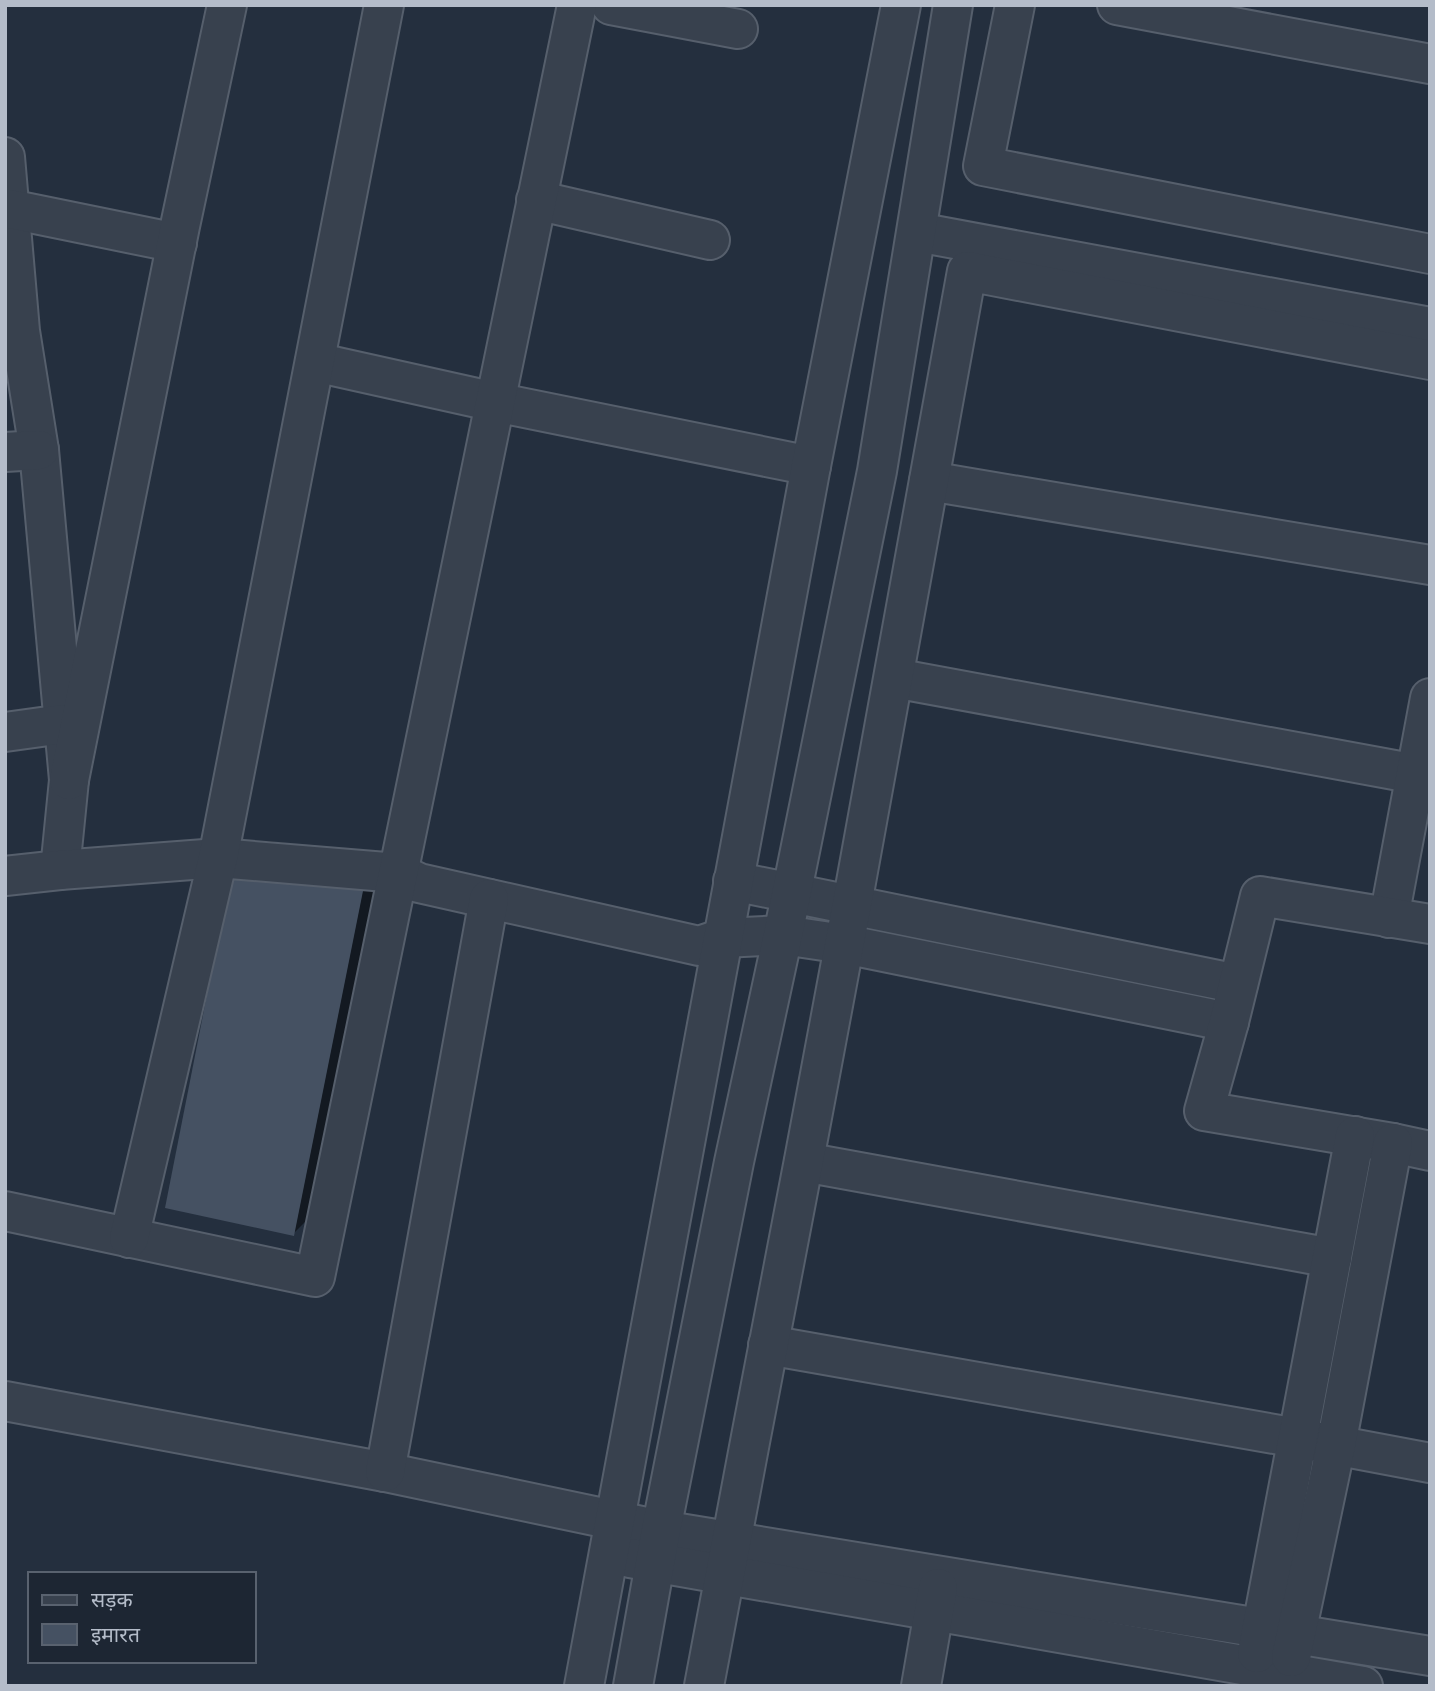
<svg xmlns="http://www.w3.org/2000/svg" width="1435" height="1691" font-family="'Fira Sans','Noto Sans Devanagari',sans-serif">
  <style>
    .shadow { fill: #0007 }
    .building { fill: #455162 }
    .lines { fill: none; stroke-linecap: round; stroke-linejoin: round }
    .minor-casing { stroke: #565f6c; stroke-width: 42 }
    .minor { stroke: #38414e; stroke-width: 38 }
  </style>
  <rect width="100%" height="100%" fill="#242f3e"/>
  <polygon class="shadow" points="265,841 395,854 326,1201 293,1234 232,874"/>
  <polygon class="building" points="231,873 364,886 294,1236 165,1208"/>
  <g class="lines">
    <defs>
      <g id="minor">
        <polyline points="611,5 738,29"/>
        <polyline points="1015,5 983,166 1430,254"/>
        <polyline points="1117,5 1430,64"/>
        <polyline points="5,157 20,331 39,450 69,780 60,870"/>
        <polyline points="536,200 710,240"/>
        <polyline points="5,209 10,209 177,243"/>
        <polyline points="917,232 1430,327"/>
        <polyline points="315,362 495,402 811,466"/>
        <polyline points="5,452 39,450"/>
        <polyline points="929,481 1430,565"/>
        <polyline points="894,678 1416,774"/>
        <polyline points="5,732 63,724"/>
        <polyline points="69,780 180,226 227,5"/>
        <polyline points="5,876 60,870 218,858 398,873 419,883 699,946 723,938 783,935 844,944 1229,1022"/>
        <polyline points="733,881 1238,984"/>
        <polyline points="1389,918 1430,698"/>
        <polyline points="1430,924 1260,896 1229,1022 1204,1111 1393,1143 1430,1151"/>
        <polyline points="804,1162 1332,1258"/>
        <polyline points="5,1211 315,1277 577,5"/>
        <polyline points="129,1238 218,858 384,5"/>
        <polyline points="768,1345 1297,1438 1430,1463"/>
        <polyline points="5,1401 385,1472 661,1530 1430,1656"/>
        <polyline points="385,1472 489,899"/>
        <polyline points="630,1558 1363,1686"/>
        <polyline points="1257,1653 1355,1136"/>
        <polyline points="1291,1657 1336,1445 1393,1143"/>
        <polyline points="584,1686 811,466 901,5"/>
        <polyline points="633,1686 661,1530 734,1162 783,935 877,471 953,5"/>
        <path d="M704,1686C736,1510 771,1336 804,1160C860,864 914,568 967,271L1430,360"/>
        <polyline points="921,1686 938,1588"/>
      </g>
    </defs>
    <use href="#minor" class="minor-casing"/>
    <use href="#minor" class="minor"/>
  </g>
  <rect width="1435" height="1691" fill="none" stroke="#b4bcc9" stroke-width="14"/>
  <rect x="28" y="1572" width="228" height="91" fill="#1d2633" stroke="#59626f" stroke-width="2"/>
  <rect x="42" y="1595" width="35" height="10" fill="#38414e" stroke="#59626f" stroke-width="2"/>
  <text x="91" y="1607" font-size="21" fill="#b4bcc9">सड़क</text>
  <rect x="42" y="1624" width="35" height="21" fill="#455162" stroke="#59626f" stroke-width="2"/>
  <text x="91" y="1642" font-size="21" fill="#b4bcc9">इमारत</text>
</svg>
